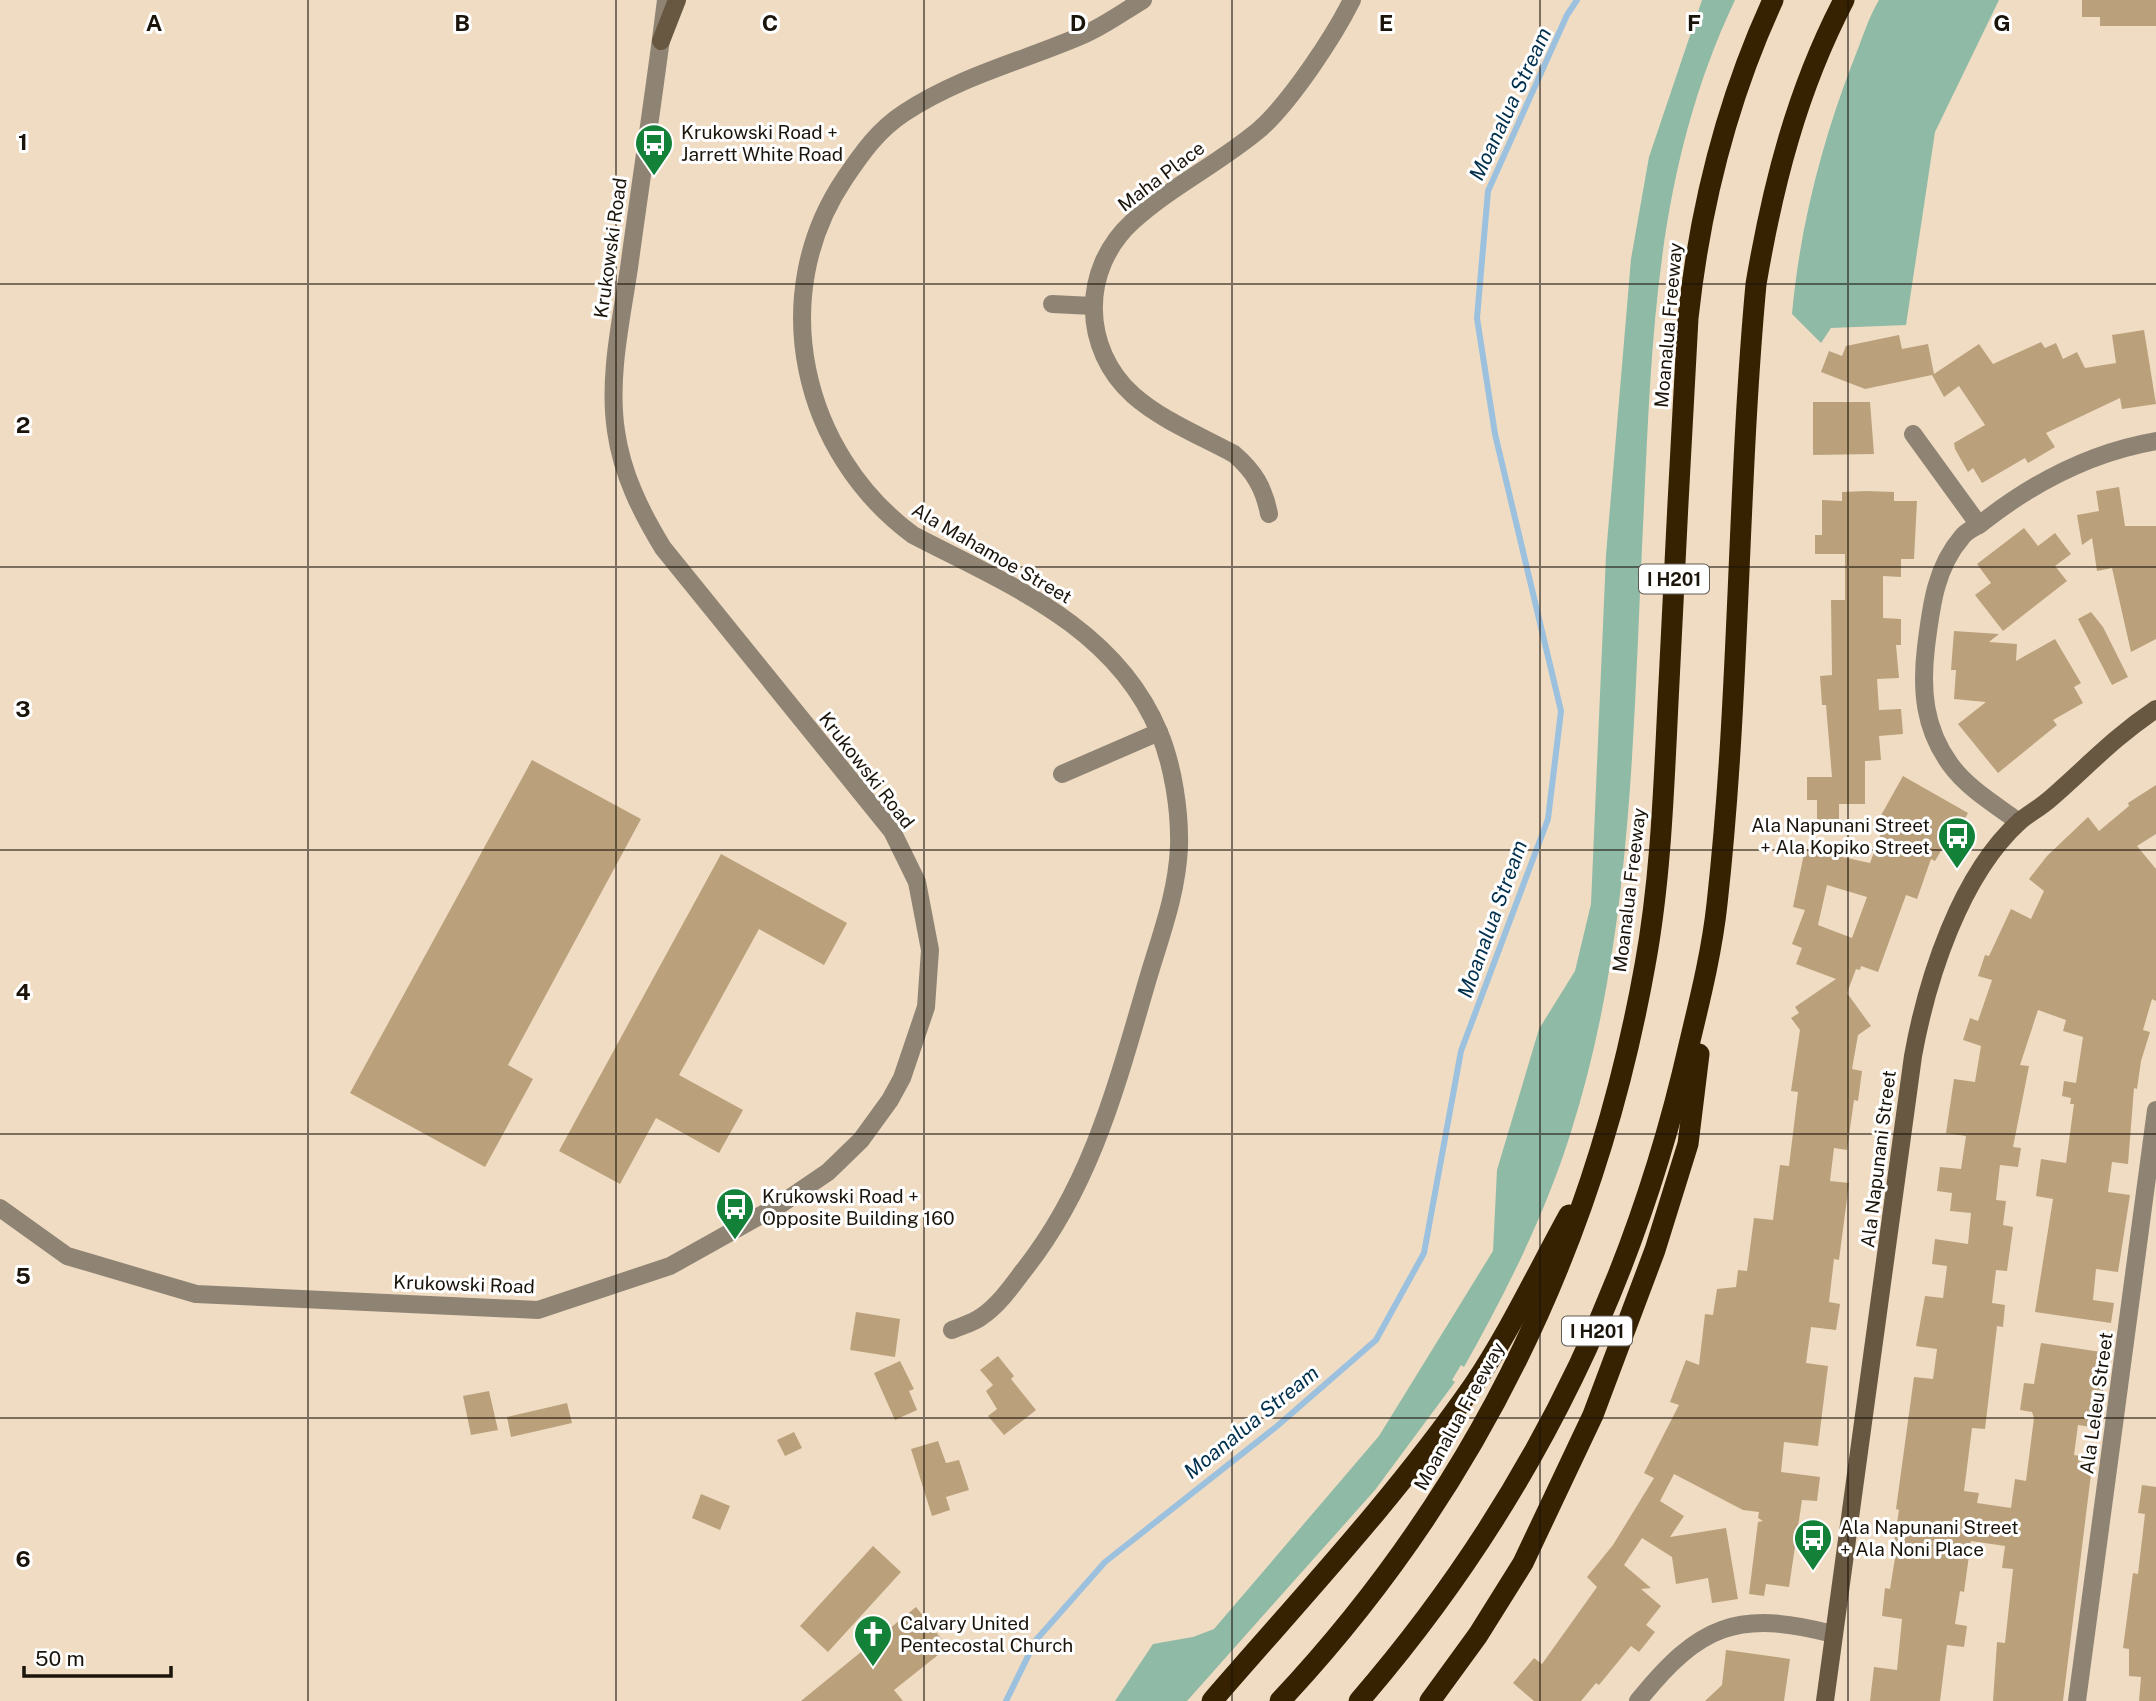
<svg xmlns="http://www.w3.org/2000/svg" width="2156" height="1701" font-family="'Public Sans',sans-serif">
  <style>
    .green { fill: #8ebaa6 }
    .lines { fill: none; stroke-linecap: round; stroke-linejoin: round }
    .stream { stroke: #9bc1df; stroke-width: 6 }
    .building { fill: #baa17b; fill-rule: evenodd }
    .street { stroke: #8f8474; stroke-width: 18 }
    .secondary { stroke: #685842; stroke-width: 18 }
    .highway { stroke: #362100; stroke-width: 21 }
    .grid { fill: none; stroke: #1b140b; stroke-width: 2; stroke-opacity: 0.55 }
    .labels { text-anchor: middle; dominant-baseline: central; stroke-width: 6; stroke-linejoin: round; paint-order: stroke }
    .shield { fill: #fff; stroke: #5f5a54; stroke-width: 2 }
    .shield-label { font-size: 18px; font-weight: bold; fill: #1b140b }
    .poi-label { font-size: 19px; fill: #1b140b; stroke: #fff; text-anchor: start }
    .street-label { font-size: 19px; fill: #1b140b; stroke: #fff }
    .water-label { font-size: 21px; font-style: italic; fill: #00304d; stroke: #fff }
    .grid-label { font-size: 23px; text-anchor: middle; font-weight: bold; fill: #1b140b; stroke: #fff; stroke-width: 6; stroke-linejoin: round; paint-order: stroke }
  </style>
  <rect width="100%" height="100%" fill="#f0dcc3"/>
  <g class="green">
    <path d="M1702,0H1735C1654,171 1652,341 1643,526C1633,729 1633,939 1570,1135C1544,1217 1506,1292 1464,1367L1461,1365L1452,1380L1455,1382L1375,1490L1187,1701H1115L1153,1644L1193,1637L1214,1629L1379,1436L1493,1251L1497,1170L1539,1029L1575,971L1591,904L1606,555L1631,259L1649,157Z"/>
    <path d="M1879,0H1999L1935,132L1906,325L1831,328L1821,343L1792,314C1800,226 1822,141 1854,59C1862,40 1868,18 1879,0Z"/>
  </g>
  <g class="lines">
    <polyline class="stream" points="1006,1701 1036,1640 1105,1562 1276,1427 1376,1340 1424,1253 1461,1051 1548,819 1561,711 1495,434 1477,318 1488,191 1567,15 1577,0"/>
  </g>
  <g class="building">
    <polygon points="2082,0 2156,0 2156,26 2100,26 2100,17 2082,17"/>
    <polygon points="2144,330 2156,404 2122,409 2120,398 2046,433 2055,447 2028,463 2025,458 1982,483 1973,468 1968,472 1955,449 1954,443 1985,425 1959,386 1944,397 1932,375 1865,389 1821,372 1829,351 1842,356 1846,346 1899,335 1902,349 1928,344 1934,374 1979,344 1993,364 2041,342 2045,348 2056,343 2063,359 2077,352 2085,368 2116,363 2112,335"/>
    <polygon points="1813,402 1870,402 1874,454 1813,455"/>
    <polygon points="2119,487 2125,526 2156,526 2156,639 2131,652 2112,568 2097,571 2092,538 2082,545 2077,515 2099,511 2096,491"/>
    <polygon points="1867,491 1894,492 1894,501 1917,501 1914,559 1901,559 1901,577 1883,576 1883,618 1901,619 1901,645 1896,645 1899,678 1877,679 1879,710 1901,709 1903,734 1879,736 1881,760 1865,761 1865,804 1839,804 1839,826 1817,826 1817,800 1807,800 1807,777 1832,777 1826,705 1822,705 1820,676 1832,675 1831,600 1845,600 1845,554 1815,554 1815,535 1822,535 1822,500 1842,501 1842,492"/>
    <polygon points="2024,528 2038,546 2055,533 2071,554 2055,566 2067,581 2003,631 1975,595 1991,583 1977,564"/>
    <polygon points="2091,612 2103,627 2128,677 2112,685 2078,619"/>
    <polygon points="1954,631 1999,634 1989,642 2017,644 2016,661 2055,639 2081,683 2074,687 2083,703 2053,720 2057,725 1998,773 1958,724 1986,702 1954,699 1956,670 1951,670"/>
    <polygon points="532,760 641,819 508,1065 533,1079 485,1167 350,1093"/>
    <path d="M1903,776L1968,813L1956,834L1952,832L1935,861L1931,859L1917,899L1906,895L1878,972L1861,966L1860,970L1856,969L1847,993L1871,1026L1858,1035L1852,1069L1862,1071L1858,1101L1854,1100L1847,1150L1834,1148L1830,1181L1849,1183L1839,1260L1834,1259L1829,1302L1840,1304L1836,1330L1811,1327L1806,1363L1828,1366L1818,1446L1784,1442L1781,1472L1820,1477L1817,1501L1802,1500L1789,1587L1766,1584L1764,1596L1749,1594L1758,1522L1763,1521L1758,1518L1759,1512L1743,1510L1674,1474L1660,1501L1684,1516L1670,1537L1726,1528L1738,1599L1712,1603L1708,1578L1676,1584L1672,1557L1642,1538L1624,1565L1651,1588L1641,1589L1661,1606L1646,1625L1655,1632L1639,1652L1631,1646L1599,1685L1596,1683L1581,1701H1534L1513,1683L1534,1658L1542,1664L1597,1587L1587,1577L1613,1545L1654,1478L1644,1473L1679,1405L1670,1402L1686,1360L1699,1365L1705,1314L1713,1315L1717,1289L1736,1287L1738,1270L1747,1271L1754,1218L1773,1220L1780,1165L1789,1166L1798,1092L1791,1091L1800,1030L1791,1018L1799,1013L1795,1007L1836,979L1796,964L1802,948L1792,944L1805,910L1793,907L1805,849L1870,863L1882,831L1878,829L1883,821L1879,819ZM1827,885L1867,897L1852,938L1818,925Z"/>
    <polygon points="2156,785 2156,834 2137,846 2156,869 2156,1001 2152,999 2143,1030 2150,1032 2141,1061 2137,1089 2134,1088 2128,1164 2112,1162 2108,1192 2130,1195 2118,1272 2096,1269 2093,1300 2114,1303 2111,1323 2035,1312 2053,1199 2036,1196 2041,1159 2066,1163 2074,1104 2070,1104 2071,1098 2062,1096 2064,1081 2076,1083 2083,1037 2063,1031 2066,1020 2038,1010 2020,1065 2029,1066 2013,1147 2021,1148 2018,1167 2000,1165 1996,1200 2006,1201 2003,1225 2013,1227 2007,1271 1996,1270 1992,1303 2005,1305 2003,1327 1997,1326 1985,1429 1972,1428 1964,1491 1979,1493 1977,1503 2011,1508 2015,1479 2026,1481 2034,1418 2032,1412 2020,1410 2024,1383 2034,1384 2041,1343 2108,1353 2098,1428 2078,1425 2074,1455 2093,1458 2063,1701 1993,1701 1997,1642 2005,1643 2013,1569 2002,1568 2005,1546 1971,1541 1964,1592 1960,1591 1955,1624 1967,1626 1964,1647 1947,1645 1940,1701 1870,1701 1874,1667 1897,1670 1902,1619 1882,1616 1885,1588 1890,1589 1895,1558 1892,1557 1899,1510 1896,1509 1914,1377 1933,1379 1937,1349 1916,1346 1925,1296 1943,1298 1947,1266 1932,1264 1935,1239 1968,1244 1971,1213 1950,1211 1952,1193 1937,1191 1940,1167 1961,1169 1966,1136 1946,1133 1954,1079 1975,1082 1981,1046 1963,1040 1970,1018 1978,1021 1992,980 1978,976 1985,955 1989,956 2011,909 2031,919 2044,891 2029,879 2047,856 2088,817 2099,831 2129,806 2128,803"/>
    <polygon points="721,854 847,923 824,965 759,929 679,1075 743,1110 719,1153 656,1118 620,1184 559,1151"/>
    <polygon points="856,1312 900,1319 895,1357 850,1350"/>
    <polygon points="998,1356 1014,1376 1011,1379 1036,1410 1004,1435 988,1416 997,1409 986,1391 993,1385 980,1370"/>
    <polygon points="900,1361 914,1389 909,1391 917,1410 895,1420 874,1373"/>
    <polygon points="489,1391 498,1430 471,1435 463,1396"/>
    <polygon points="567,1403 572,1423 511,1437 507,1417"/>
    <polygon points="794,1432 802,1448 785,1456 777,1440"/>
    <polygon points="938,1441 946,1463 959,1460 969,1490 946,1497 950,1510 932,1516 911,1449"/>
    <polygon points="2142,1485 2156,1487 2156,1701 2139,1701 2141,1677 2129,1676 2129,1649 2123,1648 2133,1573 2138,1574 2145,1514 2138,1513"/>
    <polygon points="701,1494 730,1506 720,1530 692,1518"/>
    <polygon points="873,1546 901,1572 828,1652 800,1626"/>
    <polygon points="916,1607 948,1647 894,1690 903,1701 801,1701"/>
    <polygon points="1726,1650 1790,1659 1784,1701 1705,1701 1722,1685"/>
  </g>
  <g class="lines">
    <g class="street">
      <polyline points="1052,304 1093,306"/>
      <polyline points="1913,434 1979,525"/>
      <path d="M1269,514C1264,488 1254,471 1234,454C1201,436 1161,420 1133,395C1082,349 1080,270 1132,222C1170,187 1220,163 1260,129C1291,101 1333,38 1352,0"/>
      <polyline points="1062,774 1159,732"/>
      <path d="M2019,822C1996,805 1967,788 1950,764C1924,728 1921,690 1926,647C1931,608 1935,568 1962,537C1967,530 1977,527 1983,522C2034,482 2092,452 2156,441"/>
      <path d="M0,1208L67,1256L196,1294L538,1310L670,1266L781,1204L828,1172L861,1140L890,1100L902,1078L926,1007L930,950L917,882L892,831L663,548C641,512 622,474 616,431C608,378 621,321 629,268C641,179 655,89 666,0"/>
      <path d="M952,1330C961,1326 973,1323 981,1317C998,1306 1012,1286 1024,1270C1093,1183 1118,1080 1149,975C1162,932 1177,892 1179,847C1180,811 1173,765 1159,732C1115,626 1007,584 913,535C802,453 765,296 845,178C862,153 878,130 904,113C960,76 1023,61 1083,35C1104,26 1123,12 1143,0"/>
      <path d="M1638,1701C1699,1625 1737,1609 1833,1634"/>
      <polyline points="2077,1701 2156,1110"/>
    </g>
    <g class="secondary">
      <polyline points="661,41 677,0"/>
      <path d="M1825,1701L1913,1056C1927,979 1960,875 2020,821C2030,813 2041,807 2050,799C2088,766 2113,738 2156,709"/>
    </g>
    <g class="highway">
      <path d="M1212,1701C1301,1598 1395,1498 1473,1386C1509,1333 1538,1271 1569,1215"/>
      <path d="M1280,1701C1475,1493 1595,1244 1645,965C1662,872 1664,777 1669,683C1675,561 1681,440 1688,318C1700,207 1726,102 1773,0"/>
      <path d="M1359,1701C1525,1509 1633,1292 1689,1045C1700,999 1712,951 1717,904C1740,698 1737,490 1756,284C1773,184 1797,90 1844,0"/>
      <polyline points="1430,1701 1478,1635 1523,1563 1593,1415 1655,1250 1688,1144 1699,1054"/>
    </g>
  </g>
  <path class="grid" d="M308,0V1701M616,0V1701M924,0V1701M1232,0V1701M1540,0V1701M1848,0V1701M0,284H2156M0,567H2156M0,850H2156M0,1134H2156M0,1418H2156"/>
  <defs>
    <symbol id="bus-pin" viewBox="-11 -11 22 30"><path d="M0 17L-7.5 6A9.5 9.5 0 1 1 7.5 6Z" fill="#138238" stroke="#fff"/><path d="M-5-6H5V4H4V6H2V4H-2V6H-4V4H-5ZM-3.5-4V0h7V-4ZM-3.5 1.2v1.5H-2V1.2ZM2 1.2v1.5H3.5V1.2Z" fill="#fff"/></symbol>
    <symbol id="church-pin" viewBox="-11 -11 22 30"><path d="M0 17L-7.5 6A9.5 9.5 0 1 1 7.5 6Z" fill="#138238" stroke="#fff"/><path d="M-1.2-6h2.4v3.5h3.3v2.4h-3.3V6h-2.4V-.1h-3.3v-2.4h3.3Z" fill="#fff"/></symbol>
  </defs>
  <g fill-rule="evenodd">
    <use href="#bus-pin" x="632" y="121" width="44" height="60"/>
    <use href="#bus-pin" x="1935" y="814" width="44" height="60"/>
    <use href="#bus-pin" x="713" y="1185" width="44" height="60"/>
    <use href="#bus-pin" x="1791" y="1516" width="44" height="60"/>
    <use href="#church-pin" x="851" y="1612" width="44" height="60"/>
  </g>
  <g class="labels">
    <g class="shield">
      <rect x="1639" y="564.5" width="70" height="29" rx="5"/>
      <rect x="1562" y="1316.5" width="70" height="29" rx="5"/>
    </g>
    <g class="shield-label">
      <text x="1674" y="579">I H201</text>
      <text x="1597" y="1331">I H201</text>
    </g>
    <g class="poi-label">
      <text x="681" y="132">Krukowski Road +<tspan x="681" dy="22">Jarrett White Road</tspan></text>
      <text x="1930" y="825" text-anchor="end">Ala Napunani Street<tspan x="1930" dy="22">+ Ala Kopiko Street</tspan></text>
      <text x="762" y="1196">Krukowski Road +<tspan x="762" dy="22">Opposite Building 160</tspan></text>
      <text x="1840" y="1527">Ala Napunani Street<tspan x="1840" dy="22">+ Ala Noni Place</tspan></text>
      <text x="900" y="1623">Calvary United<tspan x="900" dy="22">Pentecostal Church</tspan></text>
    </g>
    <g class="street-label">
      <text transform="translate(1161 176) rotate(-37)">Maha Place</text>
      <text transform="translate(610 248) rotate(-82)">Krukowski Road</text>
      <text transform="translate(1668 325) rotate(-85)">Moanalua Freeway</text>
      <text transform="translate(992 553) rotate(30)">Ala Mahamoe Street</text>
      <text transform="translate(867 770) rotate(52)">Krukowski Road</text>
      <text transform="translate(1629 890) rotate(-83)">Moanalua Freeway</text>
      <text transform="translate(1878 1159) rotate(-83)">Ala Napunani Street</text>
      <text transform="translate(464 1284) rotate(2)">Krukowski Road</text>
      <text transform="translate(2096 1403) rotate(-82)">Ala Leleu Street</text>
      <text transform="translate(1459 1416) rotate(-61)">Moanalua Freeway</text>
    </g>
    <g class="water-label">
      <text transform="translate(1510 104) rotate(-65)">Moanalua Stream</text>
      <text transform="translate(1492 919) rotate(-70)">Moanalua Stream</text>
      <text transform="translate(1251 1422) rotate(-39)">Moanalua Stream</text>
    </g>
  </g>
  <g class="grid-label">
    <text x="154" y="31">A</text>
    <text x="462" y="31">B</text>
    <text x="770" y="31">C</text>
    <text x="1078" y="31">D</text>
    <text x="1386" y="31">E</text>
    <text x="1694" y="31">F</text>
    <text x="2002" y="31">G</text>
    <text x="23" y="150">1</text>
    <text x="23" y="433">2</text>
    <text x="23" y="717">3</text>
    <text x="23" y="1000">4</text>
    <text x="23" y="1284">5</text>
    <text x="23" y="1567">6</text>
  </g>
  <path d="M24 1666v10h147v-10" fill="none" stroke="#1b140b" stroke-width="3.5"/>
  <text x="35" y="1666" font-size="21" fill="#1b140b" stroke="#ffffff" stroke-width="5" paint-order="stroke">50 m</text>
</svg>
